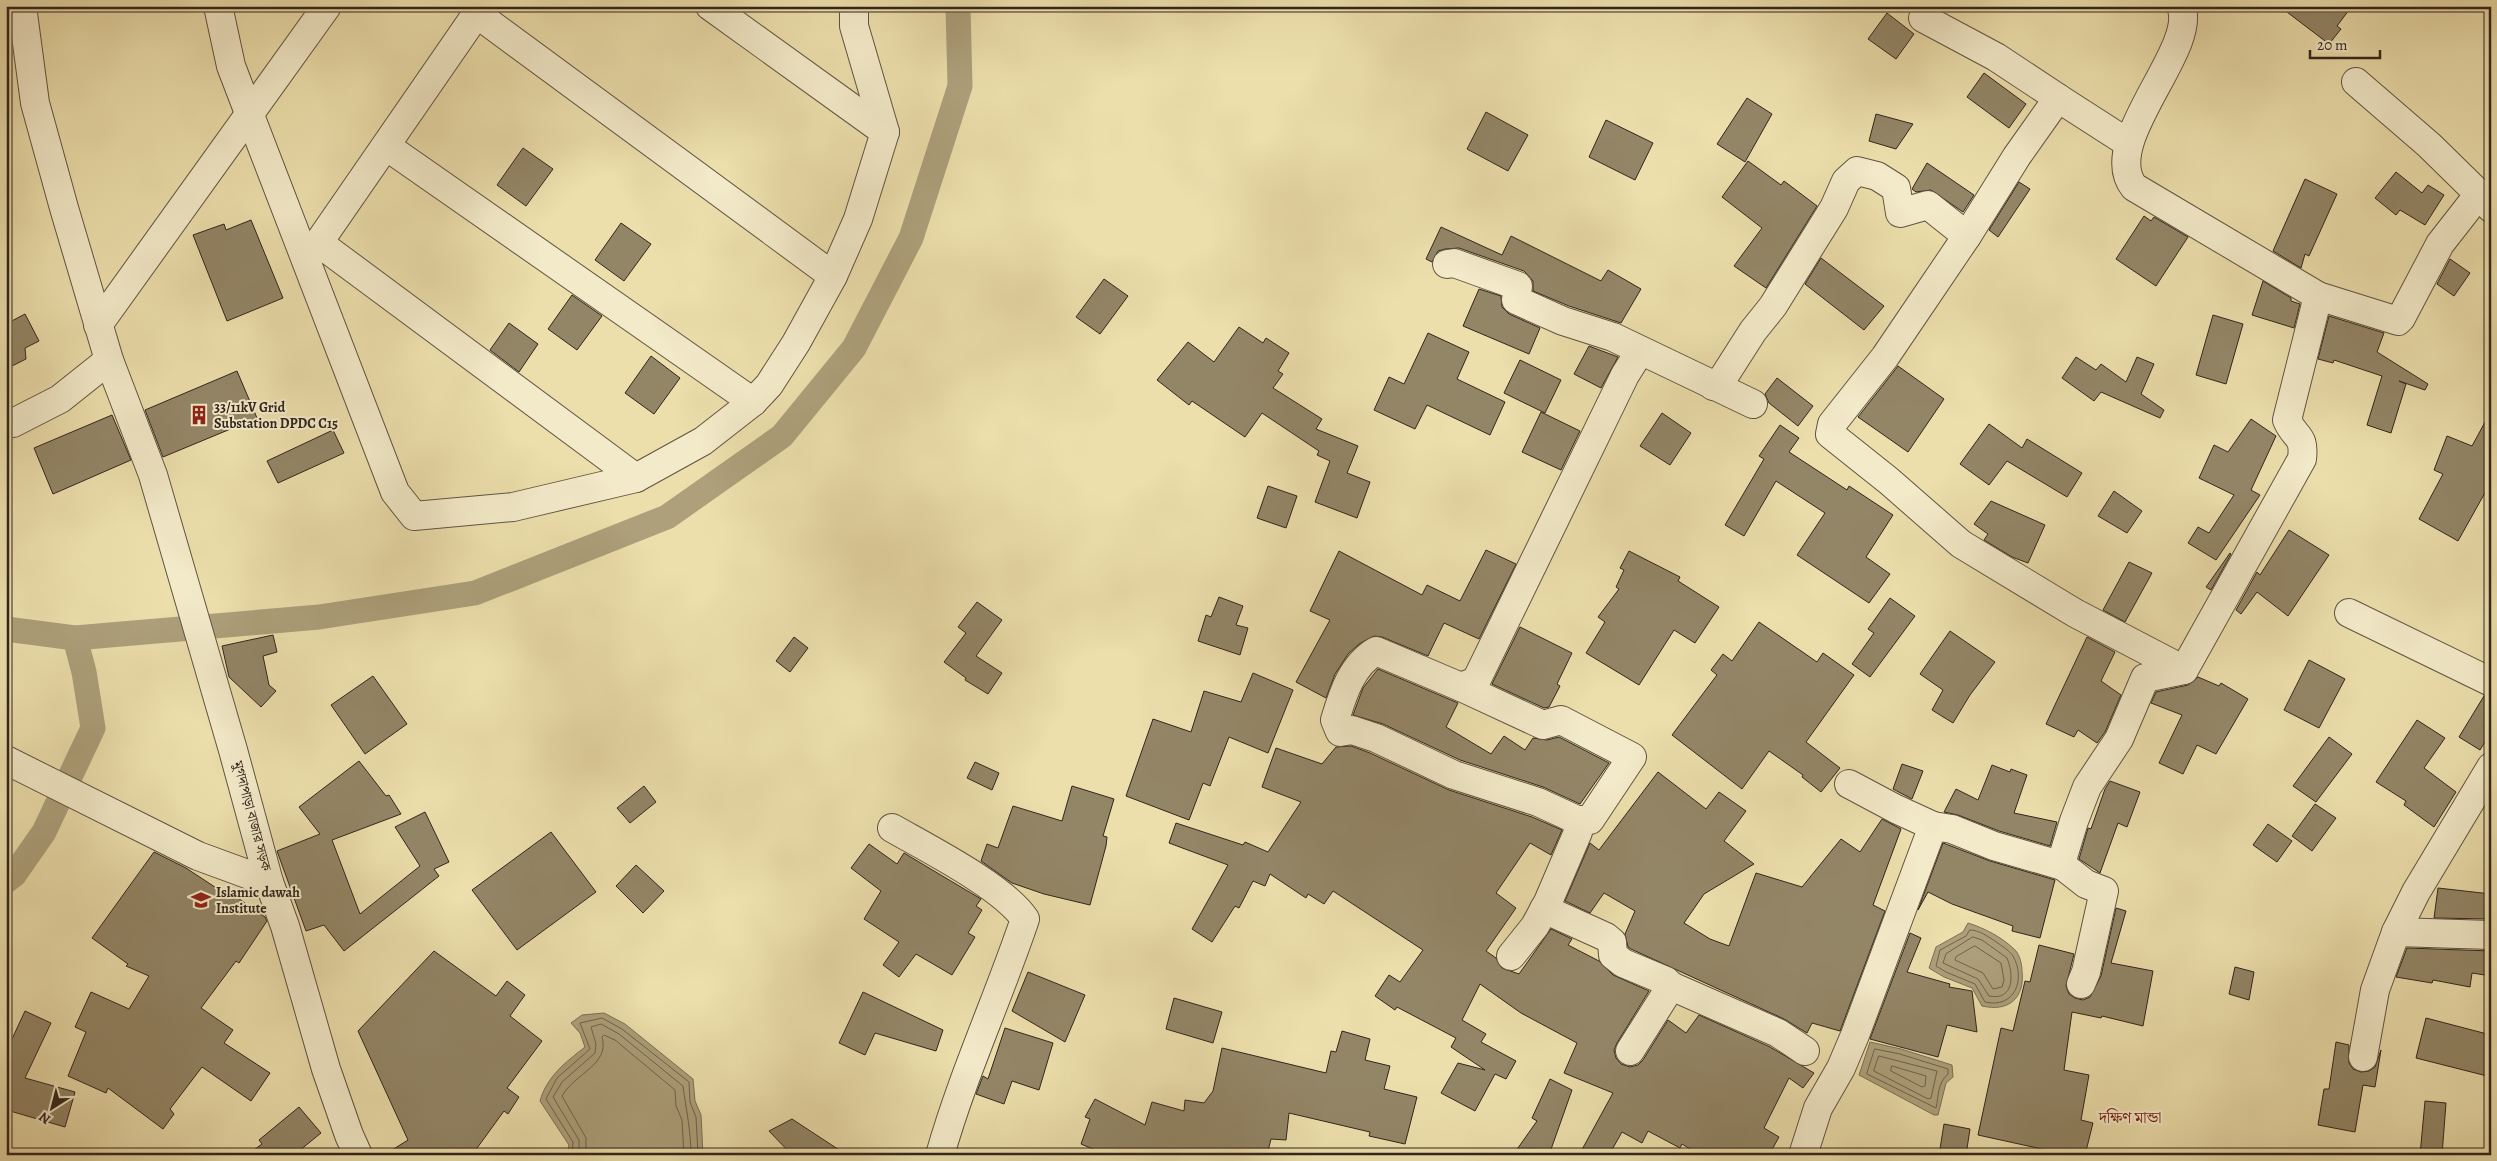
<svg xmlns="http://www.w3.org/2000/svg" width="2497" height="1161" font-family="Alegreya,'Noto Serif Bengali',serif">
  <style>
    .water { fill: #ada07b; stroke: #7c6f55 }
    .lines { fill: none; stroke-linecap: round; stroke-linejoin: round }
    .shore { stroke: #70624c; stroke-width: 1 }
    .canal { stroke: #ada07b; stroke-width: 25 }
    .building { fill: #938667; stroke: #32251d }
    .minor-casing { stroke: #605441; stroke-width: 30 }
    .tertiary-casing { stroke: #605441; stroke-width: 30 }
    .minor { stroke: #f3eac9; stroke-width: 28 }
    .tertiary { stroke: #f3eac9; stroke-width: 28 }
    .labels { text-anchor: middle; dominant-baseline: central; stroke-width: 4; stroke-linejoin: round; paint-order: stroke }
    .poi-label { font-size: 14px; font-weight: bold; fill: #32251d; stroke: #f3eac9; text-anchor: start }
    .street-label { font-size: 14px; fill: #32251d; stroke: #f3eac9 }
    .quarter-label { font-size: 16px; fill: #7a1f14; stroke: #f3eac9 }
  </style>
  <rect width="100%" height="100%" fill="#ecdfac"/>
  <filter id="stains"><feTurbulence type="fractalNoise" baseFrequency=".004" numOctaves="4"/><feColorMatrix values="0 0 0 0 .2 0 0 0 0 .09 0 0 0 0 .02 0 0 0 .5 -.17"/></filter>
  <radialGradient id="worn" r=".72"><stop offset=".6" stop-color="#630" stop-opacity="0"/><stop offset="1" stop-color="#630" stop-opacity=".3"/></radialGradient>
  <g class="water">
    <path d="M1968,923C1984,928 2002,937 2015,950C2020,955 2022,965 2022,971C2025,999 2008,1012 1982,1006L1972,988L1944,977L1929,968L1936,947L1963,932Z"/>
    <path d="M604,1013L625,1024L693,1079L695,1101L701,1115L703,1155H567L569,1145L540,1101C547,1076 566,1062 585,1047L580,1033L571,1023L582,1015Z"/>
    <polygon points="1870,1042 1901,1049 1952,1065 1953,1077 1946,1083 1938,1115 1934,1115 1859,1075"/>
  </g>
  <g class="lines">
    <g class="shore">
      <path d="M1970,930C1979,930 1987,936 1995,941C2000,945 2009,950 2013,956C2026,979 2015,1009 1985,1002L1975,984L1946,972L1936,966L1940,950L1966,936Z"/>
      <path d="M1973,937L1982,940L2007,958C2014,975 2014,1001 1989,996L1978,979L1943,963L1946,954Z"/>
      <polygon points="1975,946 2001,963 2004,980 2002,987 1993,989 1983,973 1955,960 1956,957"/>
      <path d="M1875,1049L1900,1054L1948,1069V1074C1937,1084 1939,1095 1936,1108L1867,1074Z"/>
      <polygon points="1879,1056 1937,1071 1931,1098 1928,1099 1874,1071"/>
      <polygon points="1892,1066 1926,1076 1925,1086 1922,1087 1891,1071"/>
      <polyline points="572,1155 573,1142 546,1099 557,1078 590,1049 580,1023 602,1018 622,1029 689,1082 690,1102 696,1117 698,1155"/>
      <path d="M579,1155V1140L553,1097L562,1082L595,1053L596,1044L591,1027L601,1024L619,1034L683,1086C686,1109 691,1131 691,1155"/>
      <path d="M586,1155V1138L562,1096C575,1073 610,1065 602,1037L604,1035L615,1040L675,1090L676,1106L682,1120L684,1155"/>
    </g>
    <g class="canal">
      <polyline points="6,629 75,638 319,617 475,593 667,517 782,436 854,348 911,238 960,86 958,6"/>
      <polyline points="6,881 14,875 44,832 93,728 84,672 75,638"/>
    </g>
  </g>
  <g class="building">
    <polygon points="2279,6 2352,6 2337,26 2341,29 2329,44"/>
    <polygon points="1887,13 1914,34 1896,59 1868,39"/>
    <polygon points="1984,73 2026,104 2009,128 1967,97"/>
    <polygon points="1747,98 1772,114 1745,162 1717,144"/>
    <polygon points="1486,112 1528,135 1508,171 1467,149"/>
    <polygon points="1876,114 1913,124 1896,149 1869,141"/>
    <polygon points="1606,120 1653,143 1635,180 1589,157"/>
    <polygon points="523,148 553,169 526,206 497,185"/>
    <polygon points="1748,161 1781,185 1784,181 1817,206 1766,288 1734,266 1762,228 1722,197"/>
    <polygon points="1927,163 1974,195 1963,212 1931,190 1916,192 1912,189"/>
    <polygon points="2396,172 2422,193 2428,185 2444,195 2425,225 2400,210 2396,215 2375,198"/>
    <polygon points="2305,179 2337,194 2309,256 2305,254 2301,268 2273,251"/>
    <polygon points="2019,182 2030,189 1998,237 1989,230"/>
    <polygon points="2144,216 2151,221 2154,217 2188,237 2156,286 2116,259"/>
    <polygon points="251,220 283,298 227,321 193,235 224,224 226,230"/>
    <polygon points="621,223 651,244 624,281 595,260"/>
    <polygon points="1441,227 1502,255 1511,236 1601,281 1608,270 1641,289 1621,323 1569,306 1533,291 1533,281 1524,271 1459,248 1445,249 1438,251 1432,262 1426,259"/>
    <polygon points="1821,258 1884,306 1864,330 1805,284"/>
    <polygon points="2450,259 2470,273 2454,296 2437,284"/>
    <polygon points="1104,279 1128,296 1100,334 1076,317"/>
    <polygon points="2263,281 2291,298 2291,301 2300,304 2294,328 2252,315"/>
    <polygon points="1479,289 1501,296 1502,307 1509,314 1540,328 1529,354 1463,326"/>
    <polygon points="572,295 602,316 577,350 548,329"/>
    <polygon points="25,314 39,341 25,348 26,359 6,369 6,324"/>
    <polygon points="2213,315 2243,324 2226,384 2196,375"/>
    <polygon points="2329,316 2384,333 2377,352 2428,384 2425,390 2399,381 2406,384 2391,433 2367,425 2382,376 2334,360 2333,363 2318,359"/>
    <polygon points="509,323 538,344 519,372 490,350"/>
    <polygon points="1239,327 1263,343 1266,338 1289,353 1278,371 1283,374 1273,388 1322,419 1316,429 1358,446 1347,473 1370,482 1357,518 1315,502 1330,461 1317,455 1319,451 1262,413 1245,437 1192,401 1189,405 1157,380 1188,342 1214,362"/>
    <polygon points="1428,333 1469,352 1457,379 1505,402 1490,435 1427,405 1415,429 1374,410 1389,377 1404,384"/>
    <polygon points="1589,346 1618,357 1601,388 1574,374"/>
    <polygon points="651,356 680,378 654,414 625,393"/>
    <polygon points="2076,357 2096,370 2101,364 2126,382 2137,357 2154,364 2141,394 2164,410 2160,418 2101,392 2094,401 2062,378"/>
    <polygon points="1520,360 1561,380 1545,413 1504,393"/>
    <polygon points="1898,366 1944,399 1908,452 1858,417"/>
    <polygon points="237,371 257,418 163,457 145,410"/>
    <polygon points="1777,378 1813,406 1798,426 1769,403 1765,394"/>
    <polygon points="2491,411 2491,482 2458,541 2419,519 2443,474 2434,470 2447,436 2472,446"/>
    <polygon points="1541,412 1580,431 1561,470 1522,452"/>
    <polygon points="1662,413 1691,433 1670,465 1640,446"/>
    <polygon points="112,415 131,460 53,494 34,448"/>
    <polygon points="2251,419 2276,436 2251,490 2260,495 2216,560 2188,543 2198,527 2209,533 2234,495 2199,478 2214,445 2228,452"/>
    <polygon points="1989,424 2022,448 2027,439 2082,473 2067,497 2007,461 1989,485 1960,464"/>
    <polygon points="1780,425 1799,438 1789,452 1847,490 1849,486 1893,515 1866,557 1890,574 1869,603 1797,555 1825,513 1776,481 1744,536 1725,525 1764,459 1759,456"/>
    <polygon points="333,430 344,453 278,483 267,461"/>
    <polygon points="1268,486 1297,496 1286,528 1257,518"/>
    <polygon points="2114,491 2142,511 2127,533 2098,516"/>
    <polygon points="1991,501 2045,525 2028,563 2012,557 1984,540 1988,534 1974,524"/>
    <polygon points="2289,530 2329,555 2288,616 2257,592 2241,614 2236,610 2257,572 2260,575"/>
    <polygon points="1486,550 1516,564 1479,639 1444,623 1428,656 1382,637 1374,636 1359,644 1348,654 1335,674 1326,698 1296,682 1330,620 1310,611 1339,551 1422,595 1427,585 1460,601"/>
    <polygon points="1629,551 1680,577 1678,581 1719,607 1695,643 1674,630 1639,685 1586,653 1605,622 1598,617 1619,589 1616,587 1624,570 1620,568"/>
    <polygon points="2230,553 2231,554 2211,590 2206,587"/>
    <polygon points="2129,562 2152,573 2125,622 2103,610"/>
    <polygon points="1219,597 1243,606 1236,625 1248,628 1240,655 1198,641 1206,615 1211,617"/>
    <polygon points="1890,598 1915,616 1870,677 1852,664 1874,633 1868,629"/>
    <polygon points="977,602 1002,620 976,656 1002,673 988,694 965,680 966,678 944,662 966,633 958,627"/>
    <polygon points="1759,622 1817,662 1823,653 1854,675 1806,742 1840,768 1821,792 1802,777 1803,775 1769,751 1742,789 1672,735 1717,675 1711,670 1723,654 1732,661"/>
    <polygon points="1520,627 1572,653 1557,684 1560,686 1549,707 1544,708 1492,684"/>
    <polygon points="1950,631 1995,662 1970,695 1953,723 1932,710 1943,690 1920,674"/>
    <polygon points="273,635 277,652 263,656 269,685 276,691 261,707 229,677 222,646"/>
    <polygon points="794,637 808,648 790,672 776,661"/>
    <polygon points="2087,637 2115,652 2101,681 2121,695 2105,732 2097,743 2078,730 2074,737 2046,724"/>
    <polygon points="2309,660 2345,679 2319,728 2284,710"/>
    <polygon points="1378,669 1458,703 1446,727 1491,754 1504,736 1525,750 1533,738 1547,740 1559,737 1609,763 1580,804 1543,787 1460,760 1383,724 1353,715 1363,688"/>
    <polygon points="1253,673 1293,690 1268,753 1229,737 1210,786 1203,783 1189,820 1126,796 1153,719 1191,732 1204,691 1241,702"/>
    <polygon points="373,676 407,724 365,754 331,705"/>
    <polygon points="2198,677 2219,686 2221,683 2248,699 2216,754 2197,745 2183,774 2159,763 2182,715 2151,703 2156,692 2188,685"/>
    <polygon points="2484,696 2491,697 2491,732 2480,750 2459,737"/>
    <polygon points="2417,720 2445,738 2424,768 2456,792 2434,827 2404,805 2406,801 2376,782"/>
    <polygon points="2329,737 2352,754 2316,802 2293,786"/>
    <polygon points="1351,746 1370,753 1449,790 1532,817 1562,830 1551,855 1530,843 1496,893 1516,908 1486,951 1496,958 1502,968 1519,974 1551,929 1572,939 1568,945 1599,961 1613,975 1649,991 1617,1043 1614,1050 1616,1058 1621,1064 1630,1067 1638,1065 1643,1060 1668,1020 1686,1033 1699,1015 1770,1047 1814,1073 1803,1088 1789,1078 1764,1128 1779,1137 1769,1155 1700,1155 1682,1144 1680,1148 1648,1131 1642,1143 1622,1132 1609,1155 1579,1155 1613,1093 1564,1073 1577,1043 1521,1013 1480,984 1462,1020 1486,1034 1481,1042 1516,1061 1506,1079 1495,1074 1475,1111 1441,1093 1458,1063 1485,1070 1451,1047 1456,1038 1397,1007 1395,1010 1375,996 1389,975 1400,982 1423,950 1333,891 1324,904 1308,894 1306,898 1270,874 1265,886 1253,881 1239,908 1235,906 1212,942 1192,929 1228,865 1169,843 1176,823 1243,845 1245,842 1268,852 1301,802 1262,787 1276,748 1322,764 1336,747"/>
    <polygon points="359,761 386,796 389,795 401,814 332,840 360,914 420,866 395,827 425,812 449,862 434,869 439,876 344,951 324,925 306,931 277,851 320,834 299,807"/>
    <polygon points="975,762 999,773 992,790 967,778"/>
    <polygon points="1902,764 1923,771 1912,799 1893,789"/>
    <polygon points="1992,765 2010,772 2011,769 2027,775 2014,813 2057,822 2050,846 1999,831 1958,815 1944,812 1956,789 1978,800"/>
    <polygon points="1658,772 1706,809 1719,792 1746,811 1724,841 1754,864 1704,894 1684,923 1710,939 1729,946 1756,873 1802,887 1841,839 1860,852 1882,819 1901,829 1873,905 1885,911 1840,1031 1812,1023 1807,1033 1784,1019 1631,949 1628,947 1625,934 1635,911 1604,893 1590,913 1565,901 1590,843 1599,850"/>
    <polygon points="2110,781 2140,792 2127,827 2118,823 2100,873 2079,859 2088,828 2091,829 2105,789"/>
    <polygon points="644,786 656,802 630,823 617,808"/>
    <polygon points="1072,786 1114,799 1103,836 1107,837 1106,846 1090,905 1044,894 1012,883 981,861 987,844 998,848 1013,806 1062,821"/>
    <polygon points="2315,804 2336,818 2312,851 2292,836"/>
    <polygon points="2268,824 2292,841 2277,862 2253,845"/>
    <polygon points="551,832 596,892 517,950 472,890"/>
    <polygon points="1943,843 1990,861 2055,880 2040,938 2012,931 2013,926 1952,904 1928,892 1918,910"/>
    <polygon points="869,844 897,864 904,853 981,899 976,906 982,910 968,933 975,937 952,975 916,954 899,977 883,965 899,942 864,919 881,891 851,868"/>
    <polygon points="154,852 186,868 233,899 235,896 265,917 267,921 239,963 236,961 201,1008 233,1030 224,1043 270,1073 251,1101 202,1067 170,1109 174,1114 163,1129 108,1088 106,1093 68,1076 86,1032 75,1027 91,992 129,1009 149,976 126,966 128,964 92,938"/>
    <polygon points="636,865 664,891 643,913 616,886"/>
    <polygon points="2438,888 2491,894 2491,919 2434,918"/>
    <polygon points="2116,908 2126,911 2111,963 2153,971 2143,1026 2102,1016 2101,1018 2072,1012 2064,1070 2089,1075 2081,1120 2093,1123 2085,1155 2069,1155 1978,1135 2001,1028 2013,1031 2025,981 2030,982 2039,945 2074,954 2066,986 2069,994 2075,998 2083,1000 2090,997 2101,976"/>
    <polygon points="1910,933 1921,938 1907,972 1950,984 1949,987 1972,991 1977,1032 1947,1025 1938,1057 1870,1039"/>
    <polygon points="2407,948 2491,951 2491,976 2472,973 2470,987 2433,980 2432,983 2396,977"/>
    <polygon points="434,951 496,996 507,981 525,995 510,1016 542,1041 507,1088 519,1097 508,1114 504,1111 472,1155 384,1155 408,1140 358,1031"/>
    <polygon points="2235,967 2254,972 2249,1000 2229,994"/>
    <polygon points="1028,972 1085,995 1065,1042 1012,1011"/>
    <polygon points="863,992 943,1030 936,1051 875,1033 865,1055 839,1043"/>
    <polygon points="1174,998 1222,1012 1213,1043 1166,1029"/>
    <polygon points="25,1011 51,1023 25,1078 75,1092 65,1127 10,1111 6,1119 6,1052"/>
    <polygon points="2426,1018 2491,1035 2491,1077 2416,1058"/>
    <polygon points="1005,1028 1053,1043 1039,1090 1012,1081 1004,1104 976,1094 983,1076 988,1079"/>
    <polygon points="1342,1031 1370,1039 1365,1060 1390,1066 1384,1089 1417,1097 1405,1144 1369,1136 1370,1132 1289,1113 1286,1140 1271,1139 1267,1155 1197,1155 1170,1149 1170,1155 1107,1155 1081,1144 1090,1119 1085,1117 1095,1099 1145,1125 1152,1102 1184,1111 1185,1100 1204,1103 1213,1091 1222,1048 1326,1073 1331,1051 1336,1052"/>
    <polygon points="2336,1042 2349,1045 2349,1063 2353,1069 2361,1072 2369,1071 2375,1067 2381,1050 2375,1087 2363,1085 2355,1132 2318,1125 2324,1089 2329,1089"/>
    <polygon points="1550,1079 1572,1090 1549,1155 1513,1155 1537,1121 1532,1118"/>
    <polygon points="2425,1101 2446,1103 2442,1155 2420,1155"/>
    <polygon points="299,1107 321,1133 294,1155 247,1155 262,1144 259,1140"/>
    <polygon points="792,1119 847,1155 792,1155 769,1131"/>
    <polygon points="1944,1124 1970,1129 1966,1155 1939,1155"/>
  </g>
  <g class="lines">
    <defs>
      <g id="minor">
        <polyline points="218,6 231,66 395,492 414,516 513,507 636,478 703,441 753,402 769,385 796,343 833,276 477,14"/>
        <polyline points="710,6 885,132"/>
        <path d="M2181,6C2199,49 2098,142 2134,187L2318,296"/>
        <polyline points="1923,18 1996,57 2058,98 2017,156 1967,236"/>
        <polyline points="2356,82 2429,145 2479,194"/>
        <polyline points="2058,98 2128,143"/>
        <polyline points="386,146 753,402"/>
        <polyline points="319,243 636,478"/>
        <polyline points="308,258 482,6"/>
        <polyline points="1447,264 1454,263 1518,286 1516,300 1563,321 1613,337 1753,404"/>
        <polyline points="833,276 858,219 885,132 854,26 854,6"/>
        <polyline points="98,325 327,6"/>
        <polyline points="1713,386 1723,378 1753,331 1773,306 1834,208 1846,181 1857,171 1877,176 1896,188 1900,213 1928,205 1967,236 1885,357 1832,424 1830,434 1889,481 1961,544 2075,613 2184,670"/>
        <polyline points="6,424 13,423 60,399 109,360"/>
        <polyline points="2349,613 2491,682"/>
        <polyline points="1461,687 1543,725 1561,720 1632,757 1590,820 1577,820"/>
        <polyline points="6,760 198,856 269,882"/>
        <polyline points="2491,767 2416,892 2396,932 2491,935"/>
        <polyline points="1849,784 1896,809 1933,826"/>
        <path d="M892,828C927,848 1004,887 1025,919C998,999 963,1074 940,1155"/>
        <polyline points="2063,866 2086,884 2104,891 2086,972 2081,984"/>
        <polyline points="1544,909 1606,937 1612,942 1613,955 1623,963 1666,981 1671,986 1630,1051"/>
        <path d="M1511,956L1535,926L1548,902L1578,832L1577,820L1538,802L1454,775L1376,738L1352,730L1340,732L1335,720C1343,693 1352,665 1376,651L1461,687L1476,681L1625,375L1640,351"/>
        <polyline points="1671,986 1778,1033 1805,1051"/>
        <polyline points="2363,1057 2375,990 2396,932"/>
        <path d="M1803,1155L1818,1108L1841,1068L1855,1035L1933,826L1952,829L1994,846L2063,866V857L2074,821L2087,787L2119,739L2145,678L2184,670L2302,459C2305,434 2295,439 2287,420L2318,296L2398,321L2401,318L2440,244L2479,194L2491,208"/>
      </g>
      <polyline id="tertiary" points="22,6 35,103 64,208 109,360 153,475 233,750 269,882 285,926 326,1069 349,1135 358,1155"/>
    </defs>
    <use href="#minor" class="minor-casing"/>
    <use href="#tertiary" class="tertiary-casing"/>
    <use href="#minor" class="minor"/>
    <use href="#tertiary" class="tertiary"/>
  </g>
  <defs>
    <symbol id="building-bare" viewBox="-9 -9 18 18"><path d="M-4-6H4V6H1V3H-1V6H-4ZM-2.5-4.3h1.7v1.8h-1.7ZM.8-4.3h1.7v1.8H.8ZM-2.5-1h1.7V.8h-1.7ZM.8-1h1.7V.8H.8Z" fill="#8f2418" stroke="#f3eac9" stroke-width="2.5" paint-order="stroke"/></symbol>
    <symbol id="university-bare" viewBox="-9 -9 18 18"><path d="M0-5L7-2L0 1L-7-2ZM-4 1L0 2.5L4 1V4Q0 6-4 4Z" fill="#8f2418" stroke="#f3eac9" stroke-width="2.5" paint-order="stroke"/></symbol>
  </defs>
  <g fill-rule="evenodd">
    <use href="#building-bare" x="185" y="401" width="28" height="28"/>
    <use href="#university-bare" x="187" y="886" width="28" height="28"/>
  </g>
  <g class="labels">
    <g class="poi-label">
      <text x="214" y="407">33/11kV Grid<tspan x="214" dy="16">Substation DPDC C15</tspan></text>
      <text x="216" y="892">Islamic dawah<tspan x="216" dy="16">Institute</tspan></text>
    </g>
    <g class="street-label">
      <text transform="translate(252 816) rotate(75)">মুগদাপাড়া বাজার সড়ক</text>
    </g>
    <g class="quarter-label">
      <text x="2130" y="1118">দক্ষিণ মান্ডা</text>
    </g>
  </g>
  <rect width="2497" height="1161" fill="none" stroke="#ecdfac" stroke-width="25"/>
  <rect x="8" y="8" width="2482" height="1146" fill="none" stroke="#32251d" stroke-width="2.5"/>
  <rect x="12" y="12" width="2472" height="1136" fill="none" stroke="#32251d"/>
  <g transform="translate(52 1108) rotate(216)" stroke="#f3eac9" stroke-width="4" paint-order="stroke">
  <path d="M0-4L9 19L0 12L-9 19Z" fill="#32251d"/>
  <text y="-8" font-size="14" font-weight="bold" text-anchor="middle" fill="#32251d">N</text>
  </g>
  <path d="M2310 50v8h70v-8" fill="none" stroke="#32251d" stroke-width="2.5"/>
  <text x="2317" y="50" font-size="15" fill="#32251d" stroke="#f3eac9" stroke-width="4" paint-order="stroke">20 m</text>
  <rect width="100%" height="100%" filter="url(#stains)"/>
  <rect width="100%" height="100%" fill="url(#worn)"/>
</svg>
